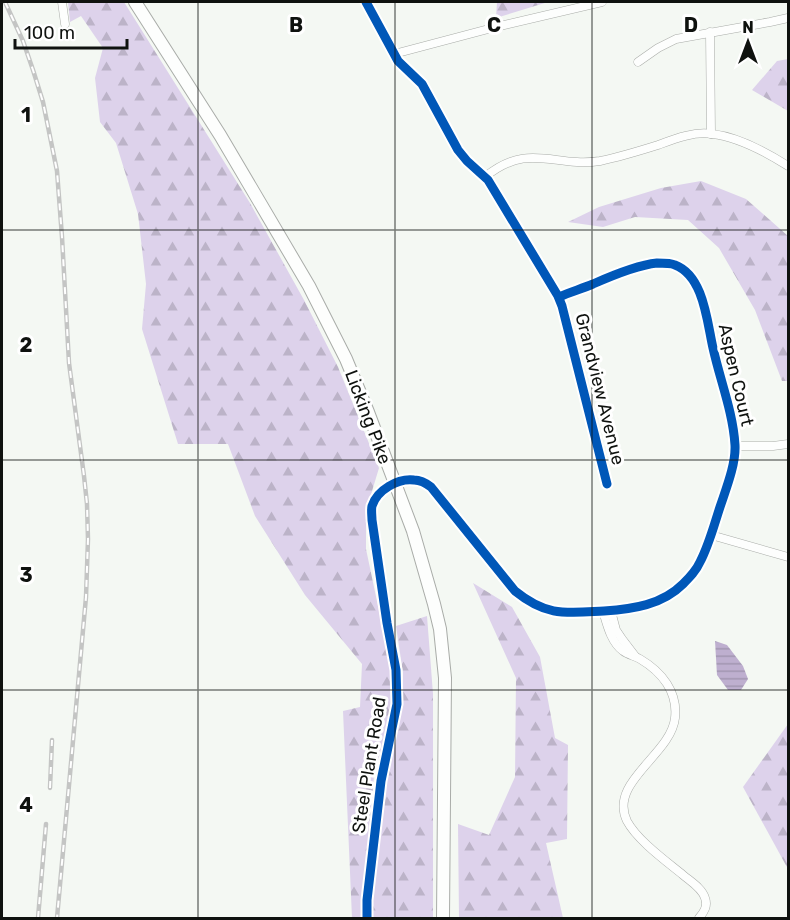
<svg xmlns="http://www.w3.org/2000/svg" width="790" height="920" font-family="Rubik,sans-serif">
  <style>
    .forest { fill: url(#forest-firs) }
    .water { fill: url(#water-rules) }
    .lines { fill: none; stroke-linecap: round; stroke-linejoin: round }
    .street-casing { stroke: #a9aca8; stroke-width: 9 }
    .primary-casing { stroke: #a9aca8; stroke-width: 14 }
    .street { stroke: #fdfefd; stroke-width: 8 }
    .primary { stroke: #fdfefd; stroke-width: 12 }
    .rail-casing { stroke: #c4c5c4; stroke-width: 4.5 }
    .rail { stroke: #fff; stroke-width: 2; stroke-dasharray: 7; stroke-linecap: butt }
    .cycleway-casing { stroke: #fff; stroke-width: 13 }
    .cycleway { stroke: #0057b8; stroke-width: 9 }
    .grid { fill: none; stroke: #0f120f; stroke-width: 1.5; stroke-opacity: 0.55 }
    .labels { text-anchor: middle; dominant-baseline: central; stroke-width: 6; stroke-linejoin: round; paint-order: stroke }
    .street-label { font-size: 18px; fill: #0f120f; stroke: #fff }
    .grid-label { font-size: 20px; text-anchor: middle; font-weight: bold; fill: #0f120f; stroke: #fff; stroke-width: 6; stroke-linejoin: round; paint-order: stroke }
  </style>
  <defs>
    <pattern id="forest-firs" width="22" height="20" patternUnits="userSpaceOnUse" patternTransform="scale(1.5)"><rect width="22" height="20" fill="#ddd2eb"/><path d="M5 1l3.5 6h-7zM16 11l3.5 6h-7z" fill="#bcb3c8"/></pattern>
    <pattern id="water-rules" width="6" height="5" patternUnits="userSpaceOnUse" patternTransform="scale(1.5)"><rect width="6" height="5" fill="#beafcf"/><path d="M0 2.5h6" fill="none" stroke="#a296b1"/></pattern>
  </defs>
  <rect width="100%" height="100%" fill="#f4f8f3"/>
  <g class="forest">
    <polygon points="68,2 124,2 250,203 304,300 338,367 379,468 366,511 366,549 383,630 394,671 389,721 374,776 361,918 352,918 343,711 360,707 362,664 305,595 255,516 228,444 178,444 142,329 146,284 138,214 116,143 100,122 95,78 103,48 81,16 70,22"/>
    <polygon points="497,2 548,2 496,18"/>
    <polygon points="788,59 788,111 752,90 777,61"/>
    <polygon points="701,181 746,199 788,236 788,381 782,381 755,310 719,248 688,220 635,217 603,227 568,222 599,207 661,188"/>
    <polygon points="473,583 512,607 540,657 555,738 568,745 567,839 546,843 563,918 459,918 458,824 489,835 515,777 516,678"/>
    <polygon points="427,616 433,694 433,918 370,918 387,764 402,705 403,673 396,626"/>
    <polygon points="788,724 788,869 743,787"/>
  </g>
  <polygon class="water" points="715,641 727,645 743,666 748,679 741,690 728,690 717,675"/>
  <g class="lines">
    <defs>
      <g id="street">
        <polyline points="62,2 65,24"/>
        <polyline points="366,2 398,61 422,84 458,150 467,161 488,180 558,296 562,306 607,484"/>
        <polyline points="710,32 711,134"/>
        <polyline points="394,54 496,27 602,2"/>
        <polyline points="638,62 658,48 676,39 770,22 788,18"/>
        <path d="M485,177C529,141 554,168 600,161C619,157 639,151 658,145C674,139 694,131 712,134C739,137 766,152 788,166"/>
        <polyline points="735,446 773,446 788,444"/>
        <polyline points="711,535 788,557"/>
        <path d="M603,611C607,625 611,642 623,651C628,655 635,656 640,659C662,672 678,692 675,718C671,755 608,782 627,821C637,840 666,861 683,875C690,881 702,888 705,898C708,906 704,912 699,918"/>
        <polyline points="611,611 616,630 622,639 635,656"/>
        <path d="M367,918V900L381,781L397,704L396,670L387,623L372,520C372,516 371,510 372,506C377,490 398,478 414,480C420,480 426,483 431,487L515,591C547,617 566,613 604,611C633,609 662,605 683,584C690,577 696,571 700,562C709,545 714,525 720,507C726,489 736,464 735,445C733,412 720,380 713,348C707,322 704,276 675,265C671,263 662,263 657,263C638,265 611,276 593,284C581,289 570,292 559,297"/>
      </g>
      <polyline id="primary" points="135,2 220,135 309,286 346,359 368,412 413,531 434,604 440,629 445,678 443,918"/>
    </defs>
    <use href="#street" class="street-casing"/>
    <use href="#primary" class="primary-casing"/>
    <use href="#street" class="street"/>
    <use href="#primary" class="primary"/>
    <defs>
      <g id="rail">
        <polyline points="5,2 23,41 33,70 43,102 57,171 62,237 69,363 84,476 87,504 88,539 86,597 57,918"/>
        <polyline points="50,788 52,740"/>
        <polyline points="38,918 46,824"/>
      </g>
    </defs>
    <use href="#rail" class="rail-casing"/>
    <use href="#rail" class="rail"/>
    <defs>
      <g id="cycleway">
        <polyline points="366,2 398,61 422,84 458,150 467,161 488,180 558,296 562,306 607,484"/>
        <path d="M367,918V900L381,781L397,704L396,670L387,623L372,520C372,516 371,510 372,506C377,490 398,478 414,480C420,480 426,483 431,487L515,591C547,617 566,613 604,611C633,609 662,605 683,584C690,577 696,571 700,562C709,545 714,525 720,507C726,489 736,464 735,445C733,412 720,380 713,348C707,322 704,276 675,265C671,263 662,263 657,263C638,265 611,276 593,284C581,289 570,292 559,297"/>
      </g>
    </defs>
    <use href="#cycleway" class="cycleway-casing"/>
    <use href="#cycleway" class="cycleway"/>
  </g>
  <path class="grid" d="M198,2V918M395,2V918M592,2V918M2,230H788M2,460H788M2,690H788"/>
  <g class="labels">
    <g class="street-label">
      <text transform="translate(736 375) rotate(77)">Aspen Court</text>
      <text transform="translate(600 389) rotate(76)">Grandview Avenue</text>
      <text transform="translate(368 417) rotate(69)">Licking Pike</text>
      <text transform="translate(369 765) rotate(-81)">Steel Plant Road</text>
    </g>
  </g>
  <g class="grid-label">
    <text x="296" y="32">B</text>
    <text x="494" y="32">C</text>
    <text x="691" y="32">D</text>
    <text x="26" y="122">1</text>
    <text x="26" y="352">2</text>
    <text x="26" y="582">3</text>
    <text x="26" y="812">4</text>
  </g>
  <rect width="790" height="920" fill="none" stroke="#0f120f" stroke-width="6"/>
  <g transform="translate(748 42)" stroke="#ffffff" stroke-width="4.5" paint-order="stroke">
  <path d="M0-4.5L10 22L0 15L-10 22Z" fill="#0f120f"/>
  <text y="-9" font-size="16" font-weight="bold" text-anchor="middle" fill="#0f120f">N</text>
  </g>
  <path d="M15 39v9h112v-9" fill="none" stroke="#0f120f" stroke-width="3"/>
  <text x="24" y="39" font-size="18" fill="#0f120f" stroke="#ffffff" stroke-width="4.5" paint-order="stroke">100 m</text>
</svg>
